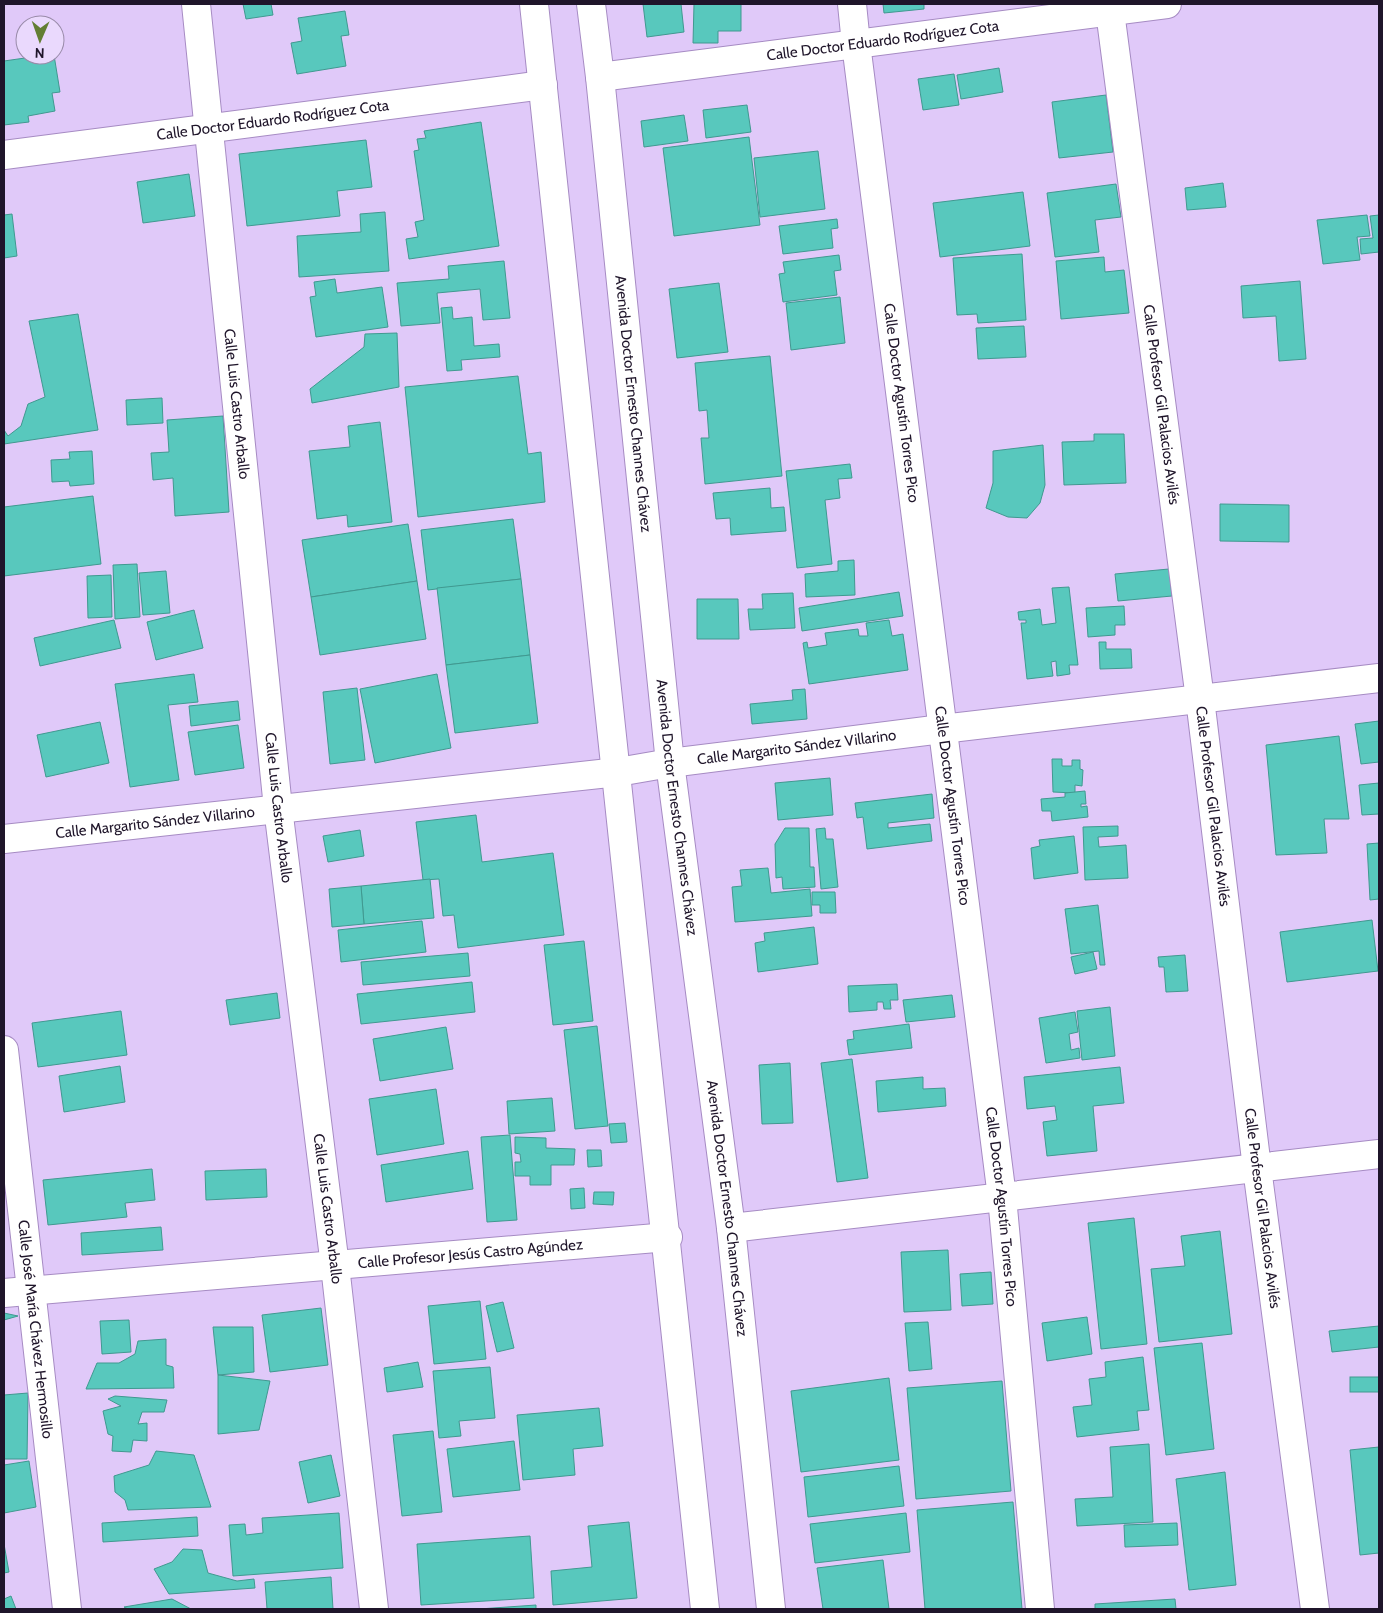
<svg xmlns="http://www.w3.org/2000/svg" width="1383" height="1613" font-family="Cabin,sans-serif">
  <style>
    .building { fill: #58c8bd; stroke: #409990 }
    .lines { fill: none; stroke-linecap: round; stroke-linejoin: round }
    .minor-casing { stroke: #a68bc3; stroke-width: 30 }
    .minor { stroke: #fff; stroke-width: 28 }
    .labels { text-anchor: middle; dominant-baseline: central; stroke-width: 5; stroke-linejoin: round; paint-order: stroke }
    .street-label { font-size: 15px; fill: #1f152a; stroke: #ead9fd }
  </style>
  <rect width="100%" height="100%" fill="#e0c9f9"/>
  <g class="building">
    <polygon points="243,4 271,4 273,15 246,19"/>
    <polygon points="643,4 681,4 684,32 647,37"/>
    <polygon points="694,4 741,4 741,31 718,31 718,43 693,43"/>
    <polygon points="883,4 924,4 924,9 884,13"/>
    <polygon points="345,11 349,35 341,36 346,66 297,74 291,43 302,41 298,18"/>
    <polygon points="46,55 54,55 60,92 52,93 55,111 28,116 29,122 4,125 4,61"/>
    <polygon points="999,68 1003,92 961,99 957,75"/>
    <polygon points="954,74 959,105 923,110 918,79"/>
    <polygon points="1106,95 1113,152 1059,158 1052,102"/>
    <polygon points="747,105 751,132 706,138 703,110"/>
    <polygon points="684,115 688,141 644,147 641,121"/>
    <polygon points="481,122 499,246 409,259 406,239 418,237 415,222 424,220 414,151 419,150 417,139 426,138 424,131"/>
    <polygon points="749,137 760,225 674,236 663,148"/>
    <polygon points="366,140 372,187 337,191 340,216 247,226 239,154"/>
    <polygon points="818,151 825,209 760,217 754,158"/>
    <polygon points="189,174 195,216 143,223 137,182"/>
    <polygon points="1223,183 1226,207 1187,210 1185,188"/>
    <polygon points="1116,184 1121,217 1095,220 1099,252 1055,257 1047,193"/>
    <polygon points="1023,192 1030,246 940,257 933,203"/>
    <polygon points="385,212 389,271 299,277 297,236 361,232 360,214"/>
    <polygon points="12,214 17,256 4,258 4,215"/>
    <polygon points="1367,215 1370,236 1357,237 1360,260 1323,264 1317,220"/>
    <polygon points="1379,215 1379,252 1361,254 1360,239 1373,238 1370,216"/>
    <polygon points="837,219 838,228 831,229 833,248 783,254 779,226"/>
    <polygon points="1022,254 1026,320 978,323 977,314 957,315 953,258"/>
    <polygon points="839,255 841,270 834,271 837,295 783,302 779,274 785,273 783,262"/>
    <polygon points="1104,257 1105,272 1124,270 1129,313 1061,319 1056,261"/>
    <polygon points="504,261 510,318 483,320 480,289 437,293 440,323 401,326 397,283 449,279 448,266"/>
    <polygon points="335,279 337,293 382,287 388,327 316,337 310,297 316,296 314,282"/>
    <polygon points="1300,281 1306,359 1279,361 1276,316 1243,318 1241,286"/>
    <polygon points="719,283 728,352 677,358 669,289"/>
    <polygon points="840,297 845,343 791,350 786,303"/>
    <polygon points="452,307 453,319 472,317 474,346 499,344 500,357 461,360 462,370 447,371 441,308"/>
    <polygon points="78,314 98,430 4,444 4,430 8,436 21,426 28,404 45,397 29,321"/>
    <polygon points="1024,326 1026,357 978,359 976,328"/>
    <polygon points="397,333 399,387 312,403 310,389 364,347 365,334"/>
    <polygon points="770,356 782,476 705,484 701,438 709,438 707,410 699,411 695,363"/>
    <polygon points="518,376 528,454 541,452 545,502 418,517 405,387"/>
    <polygon points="162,398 163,423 127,425 126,400"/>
    <polygon points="223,416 229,512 175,516 173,478 153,480 151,453 169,452 167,420"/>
    <polygon points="380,422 392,522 348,527 347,515 317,519 309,451 350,447 348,426"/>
    <polygon points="1094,434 1124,434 1126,483 1064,485 1062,442 1094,441"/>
    <polygon points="1043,445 1045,485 1040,503 1027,518 1008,517 986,508 993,483 993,451"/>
    <polygon points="92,451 94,484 70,486 69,481 52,482 51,460 70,459 69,452"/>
    <polygon points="850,464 852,478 838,479 840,498 825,500 832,564 797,568 786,471"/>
    <polygon points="770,488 771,508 784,507 786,531 731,535 730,518 716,519 713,493"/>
    <polygon points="93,496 101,564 4,576 4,507"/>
    <polygon points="1220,504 1289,505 1289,542 1220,541"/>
    <polygon points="513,519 521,579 428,590 421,530"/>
    <polygon points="408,524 417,581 311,597 302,540"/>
    <polygon points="854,560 855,595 806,597 805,574 838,571 838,561"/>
    <polygon points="137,564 140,617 115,619 113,565"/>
    <polygon points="1169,569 1172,596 1118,601 1115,574"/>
    <polygon points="166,571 170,613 143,615 139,573"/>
    <polygon points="111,575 112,617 88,618 87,576"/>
    <polygon points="521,579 530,655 446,665 437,588"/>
    <polygon points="417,581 426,639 320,655 311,597"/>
    <polygon points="1069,587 1078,665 1069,665 1070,674 1057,676 1056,661 1051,662 1053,676 1027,679 1021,623 1026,623 1026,620 1019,620 1018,612 1040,609 1042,625 1056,623 1052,588"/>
    <polygon points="899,592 903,616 802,631 799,608"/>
    <polygon points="793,593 795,628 750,630 748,609 763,609 762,594"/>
    <polygon points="697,599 738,599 739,639 697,639"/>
    <polygon points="1124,606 1125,625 1115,625 1115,635 1088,637 1086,608"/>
    <polygon points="194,610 203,648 156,660 147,622"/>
    <polygon points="114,620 121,648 40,666 34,638"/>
    <polygon points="889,620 892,636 903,634 908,670 809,684 803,643 807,642 808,648 827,645 825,633 858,629 859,636 868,636 866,623"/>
    <polygon points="1099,642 1106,642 1106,649 1131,649 1132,668 1100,669"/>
    <polygon points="530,655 538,723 455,733 446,665"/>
    <polygon points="194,674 198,702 168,705 179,780 130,787 115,684"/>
    <polygon points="437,674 451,748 375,763 360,689"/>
    <polygon points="357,688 365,760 330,764 323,692"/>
    <polygon points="805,689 807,719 752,724 750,704 793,700 792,690"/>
    <polygon points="238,701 240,720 191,726 189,706"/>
    <polygon points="1379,721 1379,762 1361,764 1355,724"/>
    <polygon points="100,722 109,763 46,777 37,735"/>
    <polygon points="238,725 244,768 195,775 188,732"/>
    <polygon points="1339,736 1349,819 1324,819 1327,853 1276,855 1266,745"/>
    <polygon points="1052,759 1062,759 1062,766 1072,766 1072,760 1080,760 1080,769 1083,770 1082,786 1075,785 1075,793 1053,792"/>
    <polygon points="830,778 833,815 778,820 775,783"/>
    <polygon points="1379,783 1379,814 1362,815 1359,785"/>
    <polygon points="1085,791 1086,804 1081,804 1081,807 1087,806 1088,817 1052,821 1051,811 1042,811 1041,799 1065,797 1065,793"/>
    <polygon points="932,794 934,818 888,823 888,828 930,824 932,841 867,849 863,817 857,818 855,803"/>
    <polygon points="476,815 482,862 553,853 564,935 458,948 454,915 443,916 439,879 423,880 416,822"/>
    <polygon points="1118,826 1118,836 1098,837 1099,847 1126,845 1128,878 1085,880 1083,827"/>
    <polygon points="785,828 809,828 810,867 814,867 815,887 783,889 782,877 776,878 775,844"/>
    <polygon points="825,828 826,839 833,839 838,887 821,889 816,829"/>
    <polygon points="360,830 364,856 328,862 323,836"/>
    <polygon points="1074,836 1078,873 1034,879 1031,848 1040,846 1039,840"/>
    <polygon points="1379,843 1379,899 1370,900 1367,844"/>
    <polygon points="768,868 771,893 810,889 812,916 735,922 732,887 742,886 740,870"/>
    <polygon points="430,879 434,918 364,924 361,886"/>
    <polygon points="361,886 364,924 332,927 329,889"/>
    <polygon points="812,892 835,892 836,913 820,913 820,905 812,905"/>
    <polygon points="1098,905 1105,965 1100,965 1099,951 1071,954 1065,909"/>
    <polygon points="1372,920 1378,971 1287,982 1280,932"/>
    <polygon points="422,921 426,952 341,962 338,930"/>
    <polygon points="814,927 818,964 758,972 755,943 765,941 764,933"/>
    <polygon points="584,941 593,1021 553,1025 544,945"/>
    <polygon points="1093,952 1097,969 1075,974 1071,957"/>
    <polygon points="468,953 470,976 363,985 361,962"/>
    <polygon points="1185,955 1188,991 1166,992 1164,967 1159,967 1158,957"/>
    <polygon points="472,982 475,1012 361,1024 357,994"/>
    <polygon points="897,984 898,1000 890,1000 891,1009 884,1009 883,1002 877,1002 877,1010 849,1012 848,986"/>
    <polygon points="277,993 280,1018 230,1025 226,1000"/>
    <polygon points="952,995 955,1017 906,1022 903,1000"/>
    <polygon points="1110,1007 1115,1056 1082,1060 1077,1011"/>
    <polygon points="121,1011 127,1055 38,1067 32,1023"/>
    <polygon points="1075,1012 1078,1032 1069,1034 1071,1050 1079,1048 1080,1058 1046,1063 1039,1018"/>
    <polygon points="909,1024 912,1048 849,1055 847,1040 854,1039 853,1031"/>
    <polygon points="597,1026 608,1126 575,1129 564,1030"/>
    <polygon points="446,1027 453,1069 380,1081 373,1039"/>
    <polygon points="852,1059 868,1178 837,1182 821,1063"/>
    <polygon points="790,1063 793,1123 762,1124 759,1065"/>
    <polygon points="120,1066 125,1102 64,1112 59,1076"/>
    <polygon points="1120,1067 1124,1103 1093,1106 1097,1151 1047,1156 1043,1122 1057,1120 1055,1106 1027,1109 1024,1077"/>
    <polygon points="923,1077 923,1089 945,1088 946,1106 878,1112 876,1081"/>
    <polygon points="436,1089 444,1144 377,1155 369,1099"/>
    <polygon points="552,1098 555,1131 509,1134 507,1101"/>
    <polygon points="625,1123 627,1142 611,1143 609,1124"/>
    <polygon points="510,1135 517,1220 487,1222 481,1137"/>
    <polygon points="515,1137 546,1138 546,1148 575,1149 574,1165 551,1165 551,1185 530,1185 530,1176 515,1176 515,1162 521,1162 520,1154 515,1153"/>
    <polygon points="587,1150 601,1150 602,1166 588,1167"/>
    <polygon points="468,1151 473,1189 386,1202 381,1165"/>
    <polygon points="152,1169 155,1200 125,1203 127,1217 48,1225 43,1180"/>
    <polygon points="266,1169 267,1197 206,1200 205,1171"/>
    <polygon points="584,1188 585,1208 571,1209 570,1189"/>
    <polygon points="594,1192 614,1192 613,1205 593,1204"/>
    <polygon points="1134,1218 1147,1344 1101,1349 1088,1223"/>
    <polygon points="161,1227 163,1250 82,1255 81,1233"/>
    <polygon points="1220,1231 1232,1334 1159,1342 1151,1269 1185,1266 1181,1236"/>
    <polygon points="948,1250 951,1310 904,1312 901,1252"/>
    <polygon points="991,1272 993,1304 962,1306 960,1274"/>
    <polygon points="480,1301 486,1359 434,1364 428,1306"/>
    <polygon points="503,1302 514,1348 497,1352 486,1306"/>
    <polygon points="321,1308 328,1365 270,1372 262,1315"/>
    <polygon points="4,1313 18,1316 4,1320"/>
    <polygon points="1087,1317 1092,1354 1047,1361 1042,1323"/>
    <polygon points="129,1320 131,1352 102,1354 100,1321"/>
    <polygon points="928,1322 932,1369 909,1371 905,1323"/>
    <polygon points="1379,1326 1379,1347 1332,1352 1329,1331"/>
    <polygon points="213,1327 253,1327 254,1372 218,1375"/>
    <polygon points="166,1339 166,1365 173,1367 174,1388 86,1389 97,1363 119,1363 135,1354 138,1341"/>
    <polygon points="1202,1343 1214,1449 1166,1455 1154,1348"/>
    <polygon points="1143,1357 1149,1410 1137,1411 1139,1430 1077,1437 1073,1407 1092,1405 1089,1379 1106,1377 1105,1362"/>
    <polygon points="418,1362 423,1387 387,1392 384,1368"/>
    <polygon points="490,1367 495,1418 459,1421 461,1436 439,1438 433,1371"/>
    <polygon points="218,1375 270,1381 259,1430 218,1434"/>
    <rect x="1350" y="1377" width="29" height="15"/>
    <polygon points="889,1378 899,1460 801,1472 791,1391"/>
    <polygon points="1002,1381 1011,1491 916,1499 907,1388"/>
    <polygon points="28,1393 27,1459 4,1459 4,1395"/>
    <polygon points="115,1396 167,1400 164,1412 142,1412 138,1424 147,1423 147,1441 133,1440 131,1452 112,1451 113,1436 108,1434 103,1411 121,1406 108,1399"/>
    <polygon points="599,1408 603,1446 573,1449 575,1475 523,1480 517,1415"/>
    <polygon points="433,1431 442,1512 402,1516 393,1435"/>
    <polygon points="514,1441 520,1490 453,1497 447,1449"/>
    <polygon points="1149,1444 1153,1522 1077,1526 1075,1499 1113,1497 1110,1447"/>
    <polygon points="1379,1447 1379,1553 1360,1555 1350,1450"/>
    <polygon points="156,1451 194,1455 211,1507 128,1510 125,1500 115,1492 114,1476 149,1465"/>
    <polygon points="331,1455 340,1496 308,1503 299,1462"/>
    <polygon points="29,1461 36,1507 4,1513 4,1465"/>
    <polygon points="899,1466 904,1506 808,1517 804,1477"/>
    <polygon points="1225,1472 1236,1585 1189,1590 1176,1479"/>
    <polygon points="1013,1502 1022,1609 925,1609 917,1510"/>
    <polygon points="339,1513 343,1568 233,1576 229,1525 245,1524 246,1535 263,1533 262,1518"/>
    <polygon points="906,1513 910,1552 815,1563 810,1524"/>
    <polygon points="197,1517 198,1536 103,1542 102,1523"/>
    <polygon points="629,1522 637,1598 553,1605 551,1571 592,1567 588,1526"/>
    <polygon points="1177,1523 1178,1545 1125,1547 1124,1525"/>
    <polygon points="530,1536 534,1598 421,1605 417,1544"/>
    <polygon points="4,1544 9,1572 4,1573"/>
    <polygon points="183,1549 202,1550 208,1573 237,1581 254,1579 255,1588 169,1594 154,1569 172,1562"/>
    <polygon points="883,1560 889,1609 823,1609 817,1568"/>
    <polygon points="331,1577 333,1609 267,1609 265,1582"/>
    <polygon points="11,1596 16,1609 4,1609 4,1599"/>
    <polygon points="172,1599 191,1609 128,1609 124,1607"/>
    <polygon points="1175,1599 1176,1609 1095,1609 1095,1604"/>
    <polygon points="536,1605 536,1609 479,1609"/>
  </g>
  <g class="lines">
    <defs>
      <g id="minor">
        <path id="s1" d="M196,4L278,808L335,1266L374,1609"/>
        <path d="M534,4C594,539 652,1074 705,1609"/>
        <path id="s2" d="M591,4L600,77L670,763L731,1228L771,1609"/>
        <path id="s3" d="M852,4L856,44L1002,1197L1040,1609"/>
        <path id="s4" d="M1109,4L1200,699L1257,1168L1315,1609"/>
        <path id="s5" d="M600,77L1167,4"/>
        <path id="s6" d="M4,155L543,85"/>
        <path id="s7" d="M4,839L618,772L670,763L942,729L1379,678"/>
        <path id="s8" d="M4,1050L67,1609"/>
        <polyline points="731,1228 1379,1154"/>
        <path id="s9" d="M4,1293L668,1237"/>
      </g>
    </defs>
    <use href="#minor" class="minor-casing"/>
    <use href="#minor" class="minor"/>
  </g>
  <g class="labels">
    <g class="street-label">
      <text stroke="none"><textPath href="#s5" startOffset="285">Calle Doctor Eduardo Rodríguez Cota</textPath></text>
      <text stroke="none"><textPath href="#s6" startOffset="271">Calle Doctor Eduardo Rodríguez Cota</textPath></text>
      <text stroke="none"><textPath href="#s1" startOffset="402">Calle Luis Castro Arballo</textPath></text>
      <text stroke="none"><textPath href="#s2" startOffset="402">Avenida Doctor Ernesto Channes Chávez</textPath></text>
      <text stroke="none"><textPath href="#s3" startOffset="402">Calle Doctor Agustín Torres Pico</textPath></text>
      <text stroke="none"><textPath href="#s4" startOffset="404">Calle Profesor Gil Palacios Avilés</textPath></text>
      <text stroke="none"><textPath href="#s7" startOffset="798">Calle Margarito Sández Villarino</textPath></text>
      <text stroke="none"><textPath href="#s3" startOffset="808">Calle Doctor Agustín Torres Pico</textPath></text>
      <text stroke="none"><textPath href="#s4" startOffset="809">Calle Profesor Gil Palacios Avilés</textPath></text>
      <text stroke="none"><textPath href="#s1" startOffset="808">Calle Luis Castro Arballo</textPath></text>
      <text stroke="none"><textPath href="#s2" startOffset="808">Avenida Doctor Ernesto Channes Chávez</textPath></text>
      <text stroke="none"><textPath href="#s7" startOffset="152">Calle Margarito Sández Villarino</textPath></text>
      <text stroke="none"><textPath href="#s3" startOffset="1212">Calle Doctor Agustín Torres Pico</textPath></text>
      <text stroke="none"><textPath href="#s4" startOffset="1214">Calle Profesor Gil Palacios Avilés</textPath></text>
      <text stroke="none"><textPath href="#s1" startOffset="1212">Calle Luis Castro Arballo</textPath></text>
      <text stroke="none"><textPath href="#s2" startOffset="1212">Avenida Doctor Ernesto Channes Chávez</textPath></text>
      <text stroke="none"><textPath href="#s9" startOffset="468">Calle Profesor Jesús Castro Agúndez</textPath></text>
      <text stroke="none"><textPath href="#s8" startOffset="281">Calle José María Chávez Hermosillo</textPath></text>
    </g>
  </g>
  <rect width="1383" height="1613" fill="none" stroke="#1f152a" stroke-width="10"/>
  <g transform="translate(40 40) rotate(182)"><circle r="24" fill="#ead9fd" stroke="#998ba9"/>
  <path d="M0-4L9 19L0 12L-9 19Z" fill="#637e33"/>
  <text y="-8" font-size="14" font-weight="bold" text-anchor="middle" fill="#1f152a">N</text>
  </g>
</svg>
